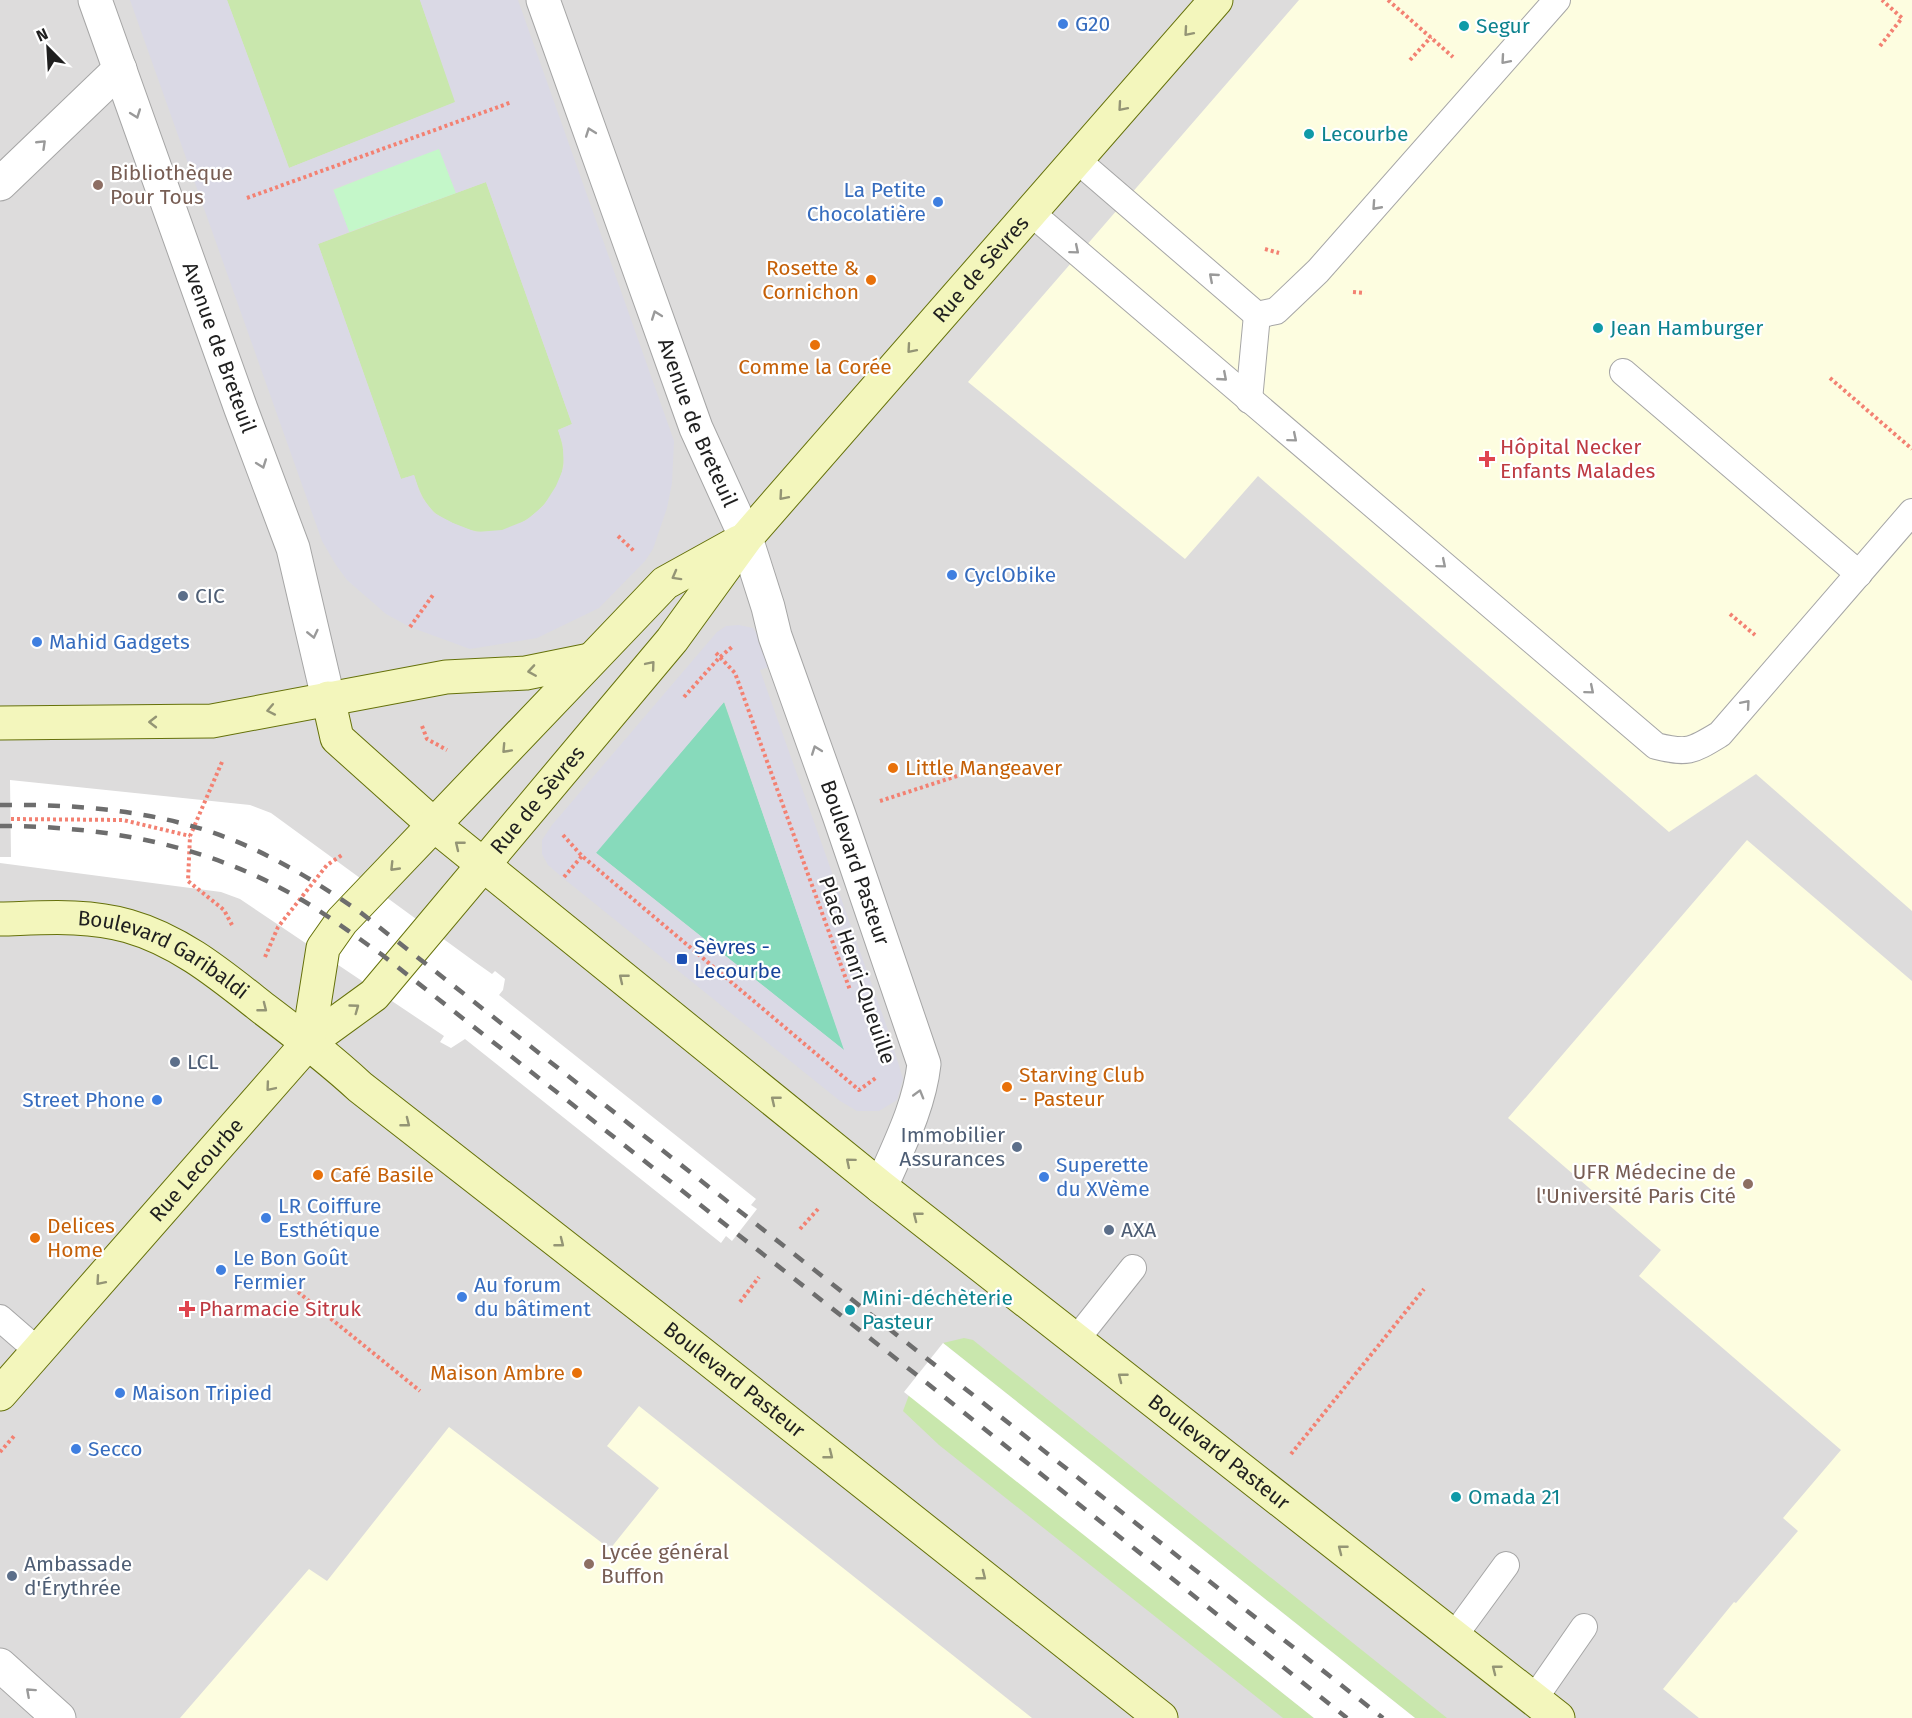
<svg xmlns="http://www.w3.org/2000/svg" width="1912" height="1718" font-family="'Fira Sans',sans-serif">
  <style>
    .residential { fill: #dddcdc }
    .education { fill: #fdfde0 }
    .grass { fill: #c9e7ad }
    .park { fill: #c4f7c9 }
    .pitch { fill: #87dabb }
    .plaza { fill: #dad9e5; fill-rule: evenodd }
    .pier { fill: #fff }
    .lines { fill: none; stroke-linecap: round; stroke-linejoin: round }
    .service-casing { stroke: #a6a6a6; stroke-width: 28 }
    .minor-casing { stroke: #a6a6a6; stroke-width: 35 }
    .tertiary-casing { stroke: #a6a6a6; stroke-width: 35 }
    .secondary-casing { stroke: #65710a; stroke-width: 35 }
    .path { stroke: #f38172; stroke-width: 4; stroke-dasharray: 3 3; stroke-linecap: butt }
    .service { stroke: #fff; stroke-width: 26 }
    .minor { stroke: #fff; stroke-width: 33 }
    .tertiary { stroke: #fff; stroke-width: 33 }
    .secondary { stroke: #f3f6bc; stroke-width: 33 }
    .rail { stroke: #6d6d6d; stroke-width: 4.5; stroke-dasharray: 12 12; stroke-linecap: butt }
    .oneway { stroke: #949575 }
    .oneway2 { stroke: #9a9a9a }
    .shop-dot { fill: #3f7fe0; stroke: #fff; stroke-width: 2 }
    .culture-dot { fill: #0f9aa8; stroke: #fff; stroke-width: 2 }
    .education-dot { fill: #8d6e63; stroke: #fff; stroke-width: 2 }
    .food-dot { fill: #e8710a; stroke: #fff; stroke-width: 2 }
    .health-dot { fill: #e0444e; stroke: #fff; stroke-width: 2 }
    .service-dot { fill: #5c6f8a; stroke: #fff; stroke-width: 2 }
    .transit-dot { fill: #1a4fb4; stroke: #fff; stroke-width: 2 }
    .labels { text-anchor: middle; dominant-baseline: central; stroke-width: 4.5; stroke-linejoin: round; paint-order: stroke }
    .shop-label { font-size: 21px; fill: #366cbe; stroke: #fff; text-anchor: start }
    .culture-label { font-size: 21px; fill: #0d838f; stroke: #fff; text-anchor: start }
    .education-label { font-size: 21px; fill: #785e54; stroke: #fff; text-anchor: start }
    .food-label { font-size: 21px; fill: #c56008; stroke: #fff; text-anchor: start }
    .street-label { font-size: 21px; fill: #1f1f1f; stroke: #fff }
    .health-label { font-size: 21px; fill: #be3a42; stroke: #fff; text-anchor: start }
    .service-label { font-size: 21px; fill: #4e5e75; stroke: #fff; text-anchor: start }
    .transit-label { font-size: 21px; fill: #164399; stroke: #fff; text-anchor: start }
  </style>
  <rect width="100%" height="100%" fill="#efece5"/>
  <rect class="residential" x="0" y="0" width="1912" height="1718"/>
  <g class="education">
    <polygon points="1299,0 1912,0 1912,911 1756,774 1669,832 1258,476 1185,559 968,382"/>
    <polygon points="1747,840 1912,981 1912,1718 1699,1718 1663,1689 1734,1602 1736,1603 1798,1531 1783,1518 1841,1450 1639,1276 1661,1250 1508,1118"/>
    <polygon points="639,1406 1032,1718 180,1718 309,1569 327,1581 449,1427 610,1549 659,1488 607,1446"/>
  </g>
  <g class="grass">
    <polygon points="227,0 420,0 456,102 289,168"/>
    <path d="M486,182L572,424L558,430C562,441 565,454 563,466C558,504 513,540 475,531C469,530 463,527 457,525C450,522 439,517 433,511C423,501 418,488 414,475L401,479L318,244Z"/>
    <polygon points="964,1338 973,1340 1447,1718 1415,1718 943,1343"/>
    <polygon points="909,1395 1314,1718 1283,1718 939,1445 903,1411"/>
  </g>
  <polygon class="park" points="439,148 456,193 349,232 333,190"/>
  <polygon class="pitch" points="724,702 845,1051 595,852"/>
  <g class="plaza">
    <path d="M130,0H227L289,168L455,102L420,0H518L674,441L672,483L667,508L653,549L645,561L599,608L537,638L470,649L410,627L386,614L347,580L336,565L322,541ZM439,149L456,193L486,182L572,424L558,430L563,445L564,467L556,486L544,505L527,520L502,530L476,532L453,523L434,513L421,496L414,475L401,479L318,244L349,232L333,189Z"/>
    <path d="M739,625L753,628L761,640L771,666L760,670L889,1033L903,1079L897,1100L879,1111H857L840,1101L563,878L548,865L542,854V840L552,825L717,632L726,626ZM724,702L725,703L844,1050L596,853Z"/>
  </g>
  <g class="pier">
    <polygon points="10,780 250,805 271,813 475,962 492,974 495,971 505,979 503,990 499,995 756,1199 751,1205 757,1209 732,1241 726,1236 721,1243 465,1039 451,1048 440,1042 444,1036 240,899 221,892 0,863 0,857 11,857"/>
    <polygon points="943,1343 1415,1718 1314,1718 904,1392"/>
  </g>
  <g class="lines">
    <defs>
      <g id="service">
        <polyline points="1077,160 1257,315"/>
        <path d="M1030,212L1656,746C1688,754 1692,751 1720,734L1912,512"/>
        <polyline points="1257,315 1276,311 1318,271 1557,0"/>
        <polyline points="1623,372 1859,574"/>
        <polyline points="1249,400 1257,315"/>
        <polyline points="0,1318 38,1351"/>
        <polyline points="1075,1341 1133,1268"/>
        <polyline points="1454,1636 1506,1565"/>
        <polyline points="1534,1699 1584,1627"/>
      </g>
      <g id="minor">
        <polyline points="0,184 120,69"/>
        <polyline points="0,1665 59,1718"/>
      </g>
      <g id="tertiary">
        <path id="s1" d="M95,0L241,409L293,548L328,698"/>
        <path id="s2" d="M543,0L696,428L746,538L768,607L775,636L839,815L924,1064C919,1108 898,1147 881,1187"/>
      </g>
      <g id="secondary">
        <path id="s3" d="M328,698L337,738L434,825L881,1187L1558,1718"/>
        <polyline points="0,723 212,721 446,677 526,673 590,660"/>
        <path id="s4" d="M0,919C42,918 87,914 128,926C181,941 222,976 264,1009C297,1034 330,1059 360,1087L702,1354L1161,1718"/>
        <path id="s5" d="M308,1043L374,995L672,640L746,538L1216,0"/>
        <path id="s6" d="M0,1394L308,1043L323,948L342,921L665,583L739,542"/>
      </g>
    </defs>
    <use href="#service" class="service-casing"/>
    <use href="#minor" class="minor-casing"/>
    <use href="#tertiary" class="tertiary-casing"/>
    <use href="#secondary" class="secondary-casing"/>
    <g class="path">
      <polyline points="1388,0 1453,57"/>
      <polyline points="1880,46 1902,18 1882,0"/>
      <polyline points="1410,60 1431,37"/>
      <polyline points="247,198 512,102"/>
      <polyline points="1265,249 1279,253"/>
      <polyline points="1353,292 1365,293"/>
      <polyline points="1830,378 1912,449"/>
      <polyline points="618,536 635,552"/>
      <polyline points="1730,614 1755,635"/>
      <polyline points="410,627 433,595"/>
      <polyline points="716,653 735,673 850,990"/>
      <polyline points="684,697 719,658 733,646"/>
      <polyline points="422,726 427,739 447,750"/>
      <polyline points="222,762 190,836 188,881 224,910 232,925"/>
      <polyline points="880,801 991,765"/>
      <polyline points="11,819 123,820 190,836"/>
      <polyline points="563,835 582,856 859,1090 877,1077"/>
      <polyline points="564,877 582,856"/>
      <polyline points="265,957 278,927 327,865 342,855"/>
      <polyline points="800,1229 818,1209"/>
      <polyline points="298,1292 420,1391"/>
      <polyline points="740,1302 759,1277"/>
      <polyline points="0,1452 15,1435"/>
      <polyline points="1291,1454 1424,1289"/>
    </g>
    <use href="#service" class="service"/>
    <use href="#minor" class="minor"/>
    <use href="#tertiary" class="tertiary"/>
    <use href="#secondary" class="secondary"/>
    <g class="rail">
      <path d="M0,805C75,804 154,810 225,837C273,855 318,883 360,912L1383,1718"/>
      <path d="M0,826C106,826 210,845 302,900C329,916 355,936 381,954L918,1376L1347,1718"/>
    </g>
  </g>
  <defs><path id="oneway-chevron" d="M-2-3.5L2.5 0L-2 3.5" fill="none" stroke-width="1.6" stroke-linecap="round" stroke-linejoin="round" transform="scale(1.5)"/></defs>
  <g class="oneway">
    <use href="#oneway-chevron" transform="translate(1188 32) rotate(131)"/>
    <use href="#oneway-chevron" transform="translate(1122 107) rotate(131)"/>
    <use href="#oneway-chevron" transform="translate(911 349) rotate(131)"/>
    <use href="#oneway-chevron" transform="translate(783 496) rotate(131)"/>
    <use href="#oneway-chevron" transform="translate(676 576) rotate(151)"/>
    <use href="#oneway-chevron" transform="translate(651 665) rotate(-50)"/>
    <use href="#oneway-chevron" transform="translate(532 671) rotate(171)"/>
    <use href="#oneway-chevron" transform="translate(271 710) rotate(169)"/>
    <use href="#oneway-chevron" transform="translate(153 722) rotate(180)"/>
    <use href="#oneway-chevron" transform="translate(506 749) rotate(133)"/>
    <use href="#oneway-chevron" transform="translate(459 845) rotate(-141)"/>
    <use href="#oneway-chevron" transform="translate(394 867) rotate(134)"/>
    <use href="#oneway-chevron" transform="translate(623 978) rotate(-141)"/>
    <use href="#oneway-chevron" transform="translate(263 1008) rotate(38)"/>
    <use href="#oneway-chevron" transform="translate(355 1008) rotate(-36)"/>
    <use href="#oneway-chevron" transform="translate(270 1087) rotate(130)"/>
    <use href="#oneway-chevron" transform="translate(775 1100) rotate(-141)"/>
    <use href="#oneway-chevron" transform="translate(406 1123) rotate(38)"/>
    <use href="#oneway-chevron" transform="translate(850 1162) rotate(-140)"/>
    <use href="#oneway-chevron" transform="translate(917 1216) rotate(-142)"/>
    <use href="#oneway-chevron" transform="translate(560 1243) rotate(38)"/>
    <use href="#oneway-chevron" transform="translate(100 1281) rotate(131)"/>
    <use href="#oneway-chevron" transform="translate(1122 1377) rotate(-142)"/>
    <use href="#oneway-chevron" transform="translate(829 1455) rotate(38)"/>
    <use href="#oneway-chevron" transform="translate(1342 1549) rotate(-142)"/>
    <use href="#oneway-chevron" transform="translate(982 1576) rotate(38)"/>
    <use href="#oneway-chevron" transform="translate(1496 1669) rotate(-142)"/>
  </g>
  <g class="oneway2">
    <use href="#oneway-chevron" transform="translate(1505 60) rotate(131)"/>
    <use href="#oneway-chevron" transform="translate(136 114) rotate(70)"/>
    <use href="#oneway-chevron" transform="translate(590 132) rotate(-110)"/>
    <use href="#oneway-chevron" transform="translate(42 144) rotate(-44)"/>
    <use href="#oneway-chevron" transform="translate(1376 206) rotate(132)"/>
    <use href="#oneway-chevron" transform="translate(1075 250) rotate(40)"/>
    <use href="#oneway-chevron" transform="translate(1213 277) rotate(-139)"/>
    <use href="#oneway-chevron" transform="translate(656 315) rotate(-110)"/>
    <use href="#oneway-chevron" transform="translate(1223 377) rotate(41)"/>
    <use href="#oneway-chevron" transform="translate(1293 438) rotate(40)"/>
    <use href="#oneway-chevron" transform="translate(262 464) rotate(70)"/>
    <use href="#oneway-chevron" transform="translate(1442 564) rotate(40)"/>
    <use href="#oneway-chevron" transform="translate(313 634) rotate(77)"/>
    <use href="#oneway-chevron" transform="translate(1590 690) rotate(40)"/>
    <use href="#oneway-chevron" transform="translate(1746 704) rotate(-49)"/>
    <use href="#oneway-chevron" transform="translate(816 750) rotate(-110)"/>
    <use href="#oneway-chevron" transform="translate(919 1094) rotate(-74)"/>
    <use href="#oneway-chevron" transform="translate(30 1692) rotate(-138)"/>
  </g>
  <g class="shop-dot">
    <circle cx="1063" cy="24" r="6"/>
    <circle cx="938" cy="202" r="6"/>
    <circle cx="952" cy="575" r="6"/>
    <circle cx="37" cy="642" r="6"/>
    <circle cx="157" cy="1100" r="6"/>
    <circle cx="1044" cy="1177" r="6"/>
    <circle cx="266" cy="1218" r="6"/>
    <circle cx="221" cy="1270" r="6"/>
    <circle cx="462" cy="1297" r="6"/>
    <circle cx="120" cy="1393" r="6"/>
    <circle cx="76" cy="1449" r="6"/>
  </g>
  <g class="culture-dot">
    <circle cx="1464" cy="26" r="6"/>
    <circle cx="1309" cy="134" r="6"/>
    <circle cx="1598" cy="328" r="6"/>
    <circle cx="850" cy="1310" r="6"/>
    <circle cx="1456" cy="1497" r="6"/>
  </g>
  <g class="education-dot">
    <circle cx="98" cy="185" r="6"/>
    <circle cx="1748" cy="1184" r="6"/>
    <circle cx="589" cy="1564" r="6"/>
  </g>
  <g class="food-dot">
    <circle cx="871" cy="280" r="6"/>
    <circle cx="815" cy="345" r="6"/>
    <circle cx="893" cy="768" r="6"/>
    <circle cx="1007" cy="1087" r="6"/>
    <circle cx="318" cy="1175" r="6"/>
    <circle cx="35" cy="1238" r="6"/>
    <circle cx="577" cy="1373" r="6"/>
  </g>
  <g class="health-dot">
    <path d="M1484 450h6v6h6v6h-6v6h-6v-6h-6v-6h6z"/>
    <path d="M184 1300h6v6h6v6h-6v6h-6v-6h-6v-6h6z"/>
  </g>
  <g class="service-dot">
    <circle cx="183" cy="596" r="6"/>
    <circle cx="175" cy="1062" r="6"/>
    <circle cx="1017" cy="1147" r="6"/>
    <circle cx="1109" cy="1230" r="6"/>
    <circle cx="12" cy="1576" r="6"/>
  </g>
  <rect class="transit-dot" x="676" y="953" width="12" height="12" rx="3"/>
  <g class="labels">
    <g class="shop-label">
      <text x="1075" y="24">G20</text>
      <text x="926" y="190" text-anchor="end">La Petite<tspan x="926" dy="24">Chocolatière</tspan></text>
      <text x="964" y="575">CyclObike</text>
      <text x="49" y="642">Mahid Gadgets</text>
      <text x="145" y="1100" text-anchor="end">Street Phone</text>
      <text x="1056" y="1165">Superette<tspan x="1056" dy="24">du XVème</tspan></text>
      <text x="278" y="1206">LR Coiffure<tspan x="278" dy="24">Esthétique</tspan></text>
      <text x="233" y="1258">Le Bon Goût<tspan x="233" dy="24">Fermier</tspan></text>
      <text x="474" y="1285">Au forum<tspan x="474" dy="24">du bâtiment</tspan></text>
      <text x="132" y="1393">Maison Tripied</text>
      <text x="88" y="1449">Secco</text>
    </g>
    <g class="culture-label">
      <text x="1476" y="26">Segur</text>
      <text x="1321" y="134">Lecourbe</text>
      <text x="1610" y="328">Jean Hamburger</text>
      <text x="862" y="1298">Mini-déchèterie<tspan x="862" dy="24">Pasteur</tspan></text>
      <text x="1468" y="1497">Omada 21</text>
    </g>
    <g class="education-label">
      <text x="110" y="173">Bibliothèque<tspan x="110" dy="24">Pour Tous</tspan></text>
      <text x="1736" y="1172" text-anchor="end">UFR Médecine de<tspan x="1736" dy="24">l'Université Paris Cité</tspan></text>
      <text x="601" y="1552">Lycée général<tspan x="601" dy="24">Buffon</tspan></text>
    </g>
    <g class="food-label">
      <text x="859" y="268" text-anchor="end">Rosette &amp;<tspan x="859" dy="24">Cornichon</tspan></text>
      <text x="815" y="367" text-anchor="middle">Comme la Corée</text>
      <text x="905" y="768">Little Mangeaver</text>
      <text x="1019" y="1075">Starving Club<tspan x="1019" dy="24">- Pasteur</tspan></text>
      <text x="330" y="1175">Café Basile</text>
      <text x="47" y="1226">Delices<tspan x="47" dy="24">Home</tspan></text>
      <text x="565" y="1373" text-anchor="end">Maison Ambre</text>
    </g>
    <g class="street-label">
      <text stroke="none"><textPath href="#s5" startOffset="1028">Rue de Sèvres</textPath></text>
      <text stroke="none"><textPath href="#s1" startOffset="369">Avenue de Breteuil</textPath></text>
      <text stroke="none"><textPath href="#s2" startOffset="450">Avenue de Breteuil</textPath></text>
      <text stroke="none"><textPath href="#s5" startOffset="336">Rue de Sèvres</textPath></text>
      <text stroke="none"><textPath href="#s2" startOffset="918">Boulevard Pasteur</textPath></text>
      <text stroke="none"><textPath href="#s4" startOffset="172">Boulevard Garibaldi</textPath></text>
      <text transform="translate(857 970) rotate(71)">Place Henri-Queuille</text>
      <text stroke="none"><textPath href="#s6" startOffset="298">Rue Lecourbe</textPath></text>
      <text stroke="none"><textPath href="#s4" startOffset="888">Boulevard Pasteur</textPath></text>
      <text stroke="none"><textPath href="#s3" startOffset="1176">Boulevard Pasteur</textPath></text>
    </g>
    <g class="health-label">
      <text x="1500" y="447">Hôpital Necker<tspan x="1500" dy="24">Enfants Malades</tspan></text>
      <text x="199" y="1309">Pharmacie Sitruk</text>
    </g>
    <g class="service-label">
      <text x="195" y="596">CIC</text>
      <text x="187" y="1062">LCL</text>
      <text x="1005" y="1135" text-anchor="end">Immobilier<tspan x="1005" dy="24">Assurances</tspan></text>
      <text x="1121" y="1230">AXA</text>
      <text x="24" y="1564">Ambassade<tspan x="24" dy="24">d'Érythrée</tspan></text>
    </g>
    <g class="transit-label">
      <text x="694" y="947">Sèvres -<tspan x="694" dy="24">Lecourbe</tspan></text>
    </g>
  </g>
  <g transform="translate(48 48) rotate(336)" stroke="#ffffff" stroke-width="4.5" paint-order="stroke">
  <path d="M0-4.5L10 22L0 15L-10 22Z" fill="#1f1f1f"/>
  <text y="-9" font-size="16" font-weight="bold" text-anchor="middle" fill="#1f1f1f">N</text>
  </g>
</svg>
